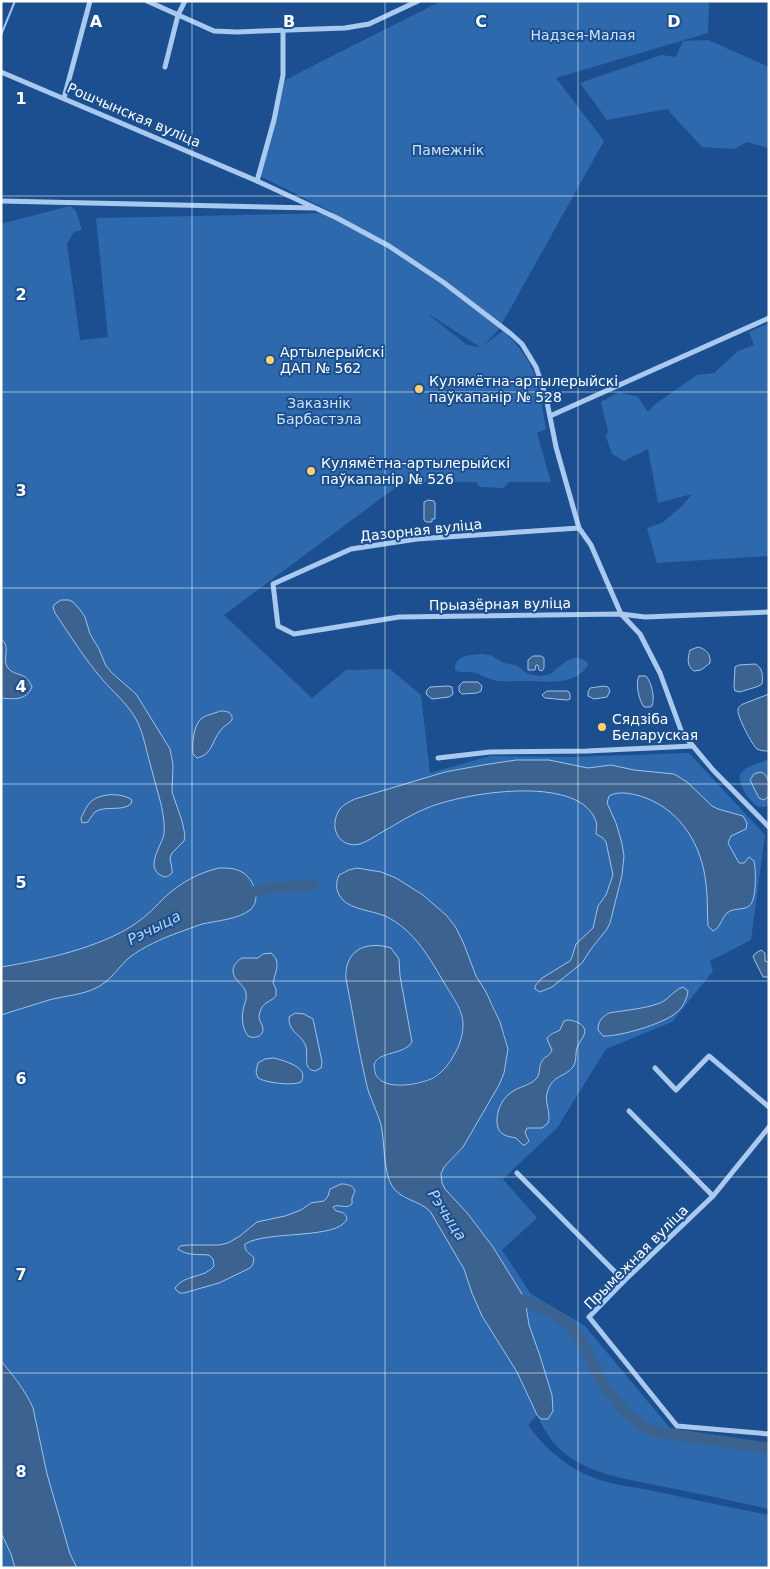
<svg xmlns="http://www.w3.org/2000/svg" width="770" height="1569" font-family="'DejaVu Sans',sans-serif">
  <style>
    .green { fill: #2e69ad; fill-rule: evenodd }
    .water { fill: #3c6290; stroke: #9cc4f0 }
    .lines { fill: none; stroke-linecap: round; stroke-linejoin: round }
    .stream { stroke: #9cc4f0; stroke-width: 2 }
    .river { stroke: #3c6290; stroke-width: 11 }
    .street { stroke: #a9c9ee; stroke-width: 5 }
    .grid { fill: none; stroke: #fff; stroke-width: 1; stroke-opacity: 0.55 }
    .poi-dot { fill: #ffd166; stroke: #1b4f8f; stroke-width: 2 }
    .labels { text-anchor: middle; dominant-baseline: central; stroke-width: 4; stroke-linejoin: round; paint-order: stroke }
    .park-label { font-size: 14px; fill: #cfe3fa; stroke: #1b4f8f }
    .street-label { font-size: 14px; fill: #fff; stroke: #1b4f8f }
    .poi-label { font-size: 14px; fill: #fff; stroke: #1b4f8f; text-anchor: start }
    .water-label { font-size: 15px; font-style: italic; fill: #b5d3f5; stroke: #1b4f8f }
    .grid-label { font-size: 16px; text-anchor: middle; font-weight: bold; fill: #fff; stroke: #1b4f8f; stroke-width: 4; stroke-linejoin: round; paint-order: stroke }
  </style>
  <rect width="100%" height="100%" fill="#1b4f8f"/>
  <g class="green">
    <path d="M441,1H709L708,33L556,78L604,141L499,329L485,344L503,331C538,363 538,384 546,429L537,433L551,482H509L503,488L480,487L476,482H403L224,615L312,698L346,670L390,669L421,695L430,773L490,756L570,757L689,753L765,835L751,940L710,961L713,971L672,1022L606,1049L557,1128L503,1179L537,1218L502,1250L531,1294L585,1326L670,1428L769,1443V1509C733,1501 696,1493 660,1486C632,1480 601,1476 576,1461C557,1450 546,1435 537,1415L528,1425C542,1444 558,1460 579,1471C600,1483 626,1486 649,1490C689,1499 729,1507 769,1515V1568H77L70,1554L47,1474L33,1408L17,1380L1,1361V222L4,223L70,206L76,211L82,230L74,232L67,244L80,340L108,337L96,218L334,213L260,176L285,80ZM429,315H430L480,347L467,345ZM357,868L381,872L396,878L423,895L446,915L455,926L463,942L476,976L494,1006L505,1035L508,1049L499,1085L463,1147L444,1167L441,1174L442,1183L445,1189L468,1214L493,1247L521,1292L527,1306L529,1325L533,1338L537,1415L517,1372L482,1316L472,1293L464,1269L435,1219L430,1211L423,1205L404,1198L391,1184L388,1171L381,1124L366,1082L345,970L391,948L399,959L400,976L411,1037L406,1049L382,1057L374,1064L377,1076C385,1085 397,1086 408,1084C434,1082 453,1066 460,1041C461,1036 463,1028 463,1023C461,1006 432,960 421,946C415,939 407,931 400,925C384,913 365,910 347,904L337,881L343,872Z"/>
    <polygon points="708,40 769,67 769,148 747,142 734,149 702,147 667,109 607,120 580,83 661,55 676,57 683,41"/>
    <polygon points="769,323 769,556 657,563 647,528 662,523 682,506 692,494 658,503 648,449 624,461 612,454 606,437 608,431 601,402 619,392 638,397 648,412 654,405 697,375 714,373 738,351 754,345 749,332"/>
    <path d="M481,654L490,655L504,663L516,665L528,674L540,676L550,674C561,666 573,650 587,662L588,665C576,685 550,682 530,681C520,681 509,682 499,681C489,680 481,674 471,672C465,671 460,674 455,670C454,655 470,655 481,654Z"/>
    <path d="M769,759V804L765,807H759C749,801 738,786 740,774L746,768Z"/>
    <polygon points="1,1533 11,1554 15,1568 1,1568"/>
  </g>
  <g class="water">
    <polygon points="428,500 434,501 435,503 435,519 432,519 432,522 426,522 424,520 424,502"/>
    <path d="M61,600H69L73,602L81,611L85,617L90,634L99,649L106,666L112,673L136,694L170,749L173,765L172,792L182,821L185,835L184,841L172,853L170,858L172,869V873C169,876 166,878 162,876C144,868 162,845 164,834C165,824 163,814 161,804C157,788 152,772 148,756C145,744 142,730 136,719C127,703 113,692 102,679C84,658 70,635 55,613L53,607L55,604Z"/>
    <path d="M1,639C12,647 1,659 8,668C17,678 25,670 32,687C26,701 14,699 1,698Z"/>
    <path d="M698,647C706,649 711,654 710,663L701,670L694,671C686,666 688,657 690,650Z"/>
    <polygon points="533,656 541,656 544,658 544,668 542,671 539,670 538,665 536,665 535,670 528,670 528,660"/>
    <path d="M755,664C763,667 763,677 762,684C759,687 745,690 740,692L735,691L734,687L735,667L739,665Z"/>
    <path d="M639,676H646C652,683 655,698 652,706L650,707H644C639,701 635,683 639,676Z"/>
    <polygon points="463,682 478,682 482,686 481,691 477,693 462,694 459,691 459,686"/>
    <polygon points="448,686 452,687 453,694 449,697 432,699 426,694 427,690 430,687"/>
    <polygon points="604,686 608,687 610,691 607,697 594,699 588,696 588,692 590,688"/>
    <polygon points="547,691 567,691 569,692 570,694 570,699 567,700 545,698 542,695"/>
    <path d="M769,694V751C765,751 761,751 757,749C752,745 737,716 738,710C739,706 740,706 743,704Z"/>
    <path d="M221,711C228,711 233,713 232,720C228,725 223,726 220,731C212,741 212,755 197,758L193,754C192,744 193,725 202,718C204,716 218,712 221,711Z"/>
    <path d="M516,760H549L588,768L611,765L634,770L674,774L687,782L712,806L718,809L743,816L747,823L746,829L731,836L728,843L739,863H744L749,857L754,861C756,869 757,901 749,906C743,911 734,907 727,913C721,919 721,927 713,931L708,926C707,912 708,898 706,884C702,846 682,812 646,798C635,794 619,790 609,796L607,803L616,823L622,844L624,856L622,875L610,923L607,929L591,949L582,963L552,987L540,992L535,989V986L542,978L570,961L572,957L576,944L593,928L598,906L606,895L613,875L606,842L603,838L596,834C596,829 598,824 595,819C576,774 463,793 427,808C412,814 398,823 384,831C376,835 369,841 360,844C338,849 328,826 340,809C344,804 349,802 355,799L445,772L483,765Z"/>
    <path d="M760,772C770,774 769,786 769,796L764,800L759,798L750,780L754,774Z"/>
    <path d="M107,795C115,794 125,795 132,800L131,804C121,812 105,805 95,812C92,815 90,819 88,822L82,823L81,818C88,804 90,798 107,795Z"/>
    <path d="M219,868C227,868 235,868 242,872C254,879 262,900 250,910C239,919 216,921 202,924C194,927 185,930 177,933C161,939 143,947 130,957C118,967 111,981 96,988C82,995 64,996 49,1000C33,1005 17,1010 1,1015V967C44,960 99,948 135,924C147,916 156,906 166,896C182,882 198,873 219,868Z"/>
    <path d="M357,868L381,872L396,878L423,895L446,915L455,926L463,942L476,976L486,992L500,1022L508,1049L504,1073L499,1085L463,1147L444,1167L441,1174L442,1183L445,1189L468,1214L493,1247L525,1299L529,1325L540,1356L552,1395L553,1411L548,1419H541L537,1415L517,1372L482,1316L472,1293L464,1269L430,1211C418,1200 401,1200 392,1186C383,1171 385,1143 381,1125C377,1110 369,1097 366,1082C358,1048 353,1013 346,979C344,951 365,940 391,948L399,959L400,976L412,1042C405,1055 379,1051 374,1064C374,1066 375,1070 375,1072C380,1092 419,1085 433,1078C443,1072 450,1063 455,1053C460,1045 463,1034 463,1024C463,1011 453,997 446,986C430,959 415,930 385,916C373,911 351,909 343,900C336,893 335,884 339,875L349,870Z"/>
    <polygon points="761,950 765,953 765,961 769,962 769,977 763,977 754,959 753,956 756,953"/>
    <path d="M271,953C282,962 275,972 273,983L276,989V996C272,1001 264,1002 261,1009C260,1011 259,1015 259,1017C259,1021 263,1025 263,1029C263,1037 254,1039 248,1036C242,1028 241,1016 244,1006C245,1002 247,999 246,994C246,985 233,981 233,971C233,965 237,961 242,958H258L263,954Z"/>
    <path d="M683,987L688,991C687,999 683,1007 677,1012C666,1023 619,1037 603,1036L598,1030C598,1021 602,1017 609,1013C626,1010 644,1009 660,1003C669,999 674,990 683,987Z"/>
    <path d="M295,1013L304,1014L313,1019L322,1062L321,1068L315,1071C301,1069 310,1054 305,1044C299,1033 288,1031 289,1017Z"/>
    <path d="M567,1020C575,1020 588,1025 584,1035C582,1040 578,1043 577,1048C575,1054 577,1061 573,1067C565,1077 553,1075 548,1090C543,1102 552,1113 548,1123L542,1128H527L525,1133L529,1141L525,1145H523L516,1138C506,1136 498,1135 497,1123C496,1110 503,1096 515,1090C522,1086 530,1085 536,1079C541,1074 538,1067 542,1061C545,1056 550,1056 552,1050L547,1039C550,1033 555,1033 560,1030L564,1021Z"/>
    <path d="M274,1058C284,1061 310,1067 301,1082C293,1086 266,1083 258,1078L256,1072L258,1063L265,1059Z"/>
    <path d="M341,1184C347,1184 353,1185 355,1191L352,1198V1204C346,1210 339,1203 333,1207L336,1211C342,1212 346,1213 347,1219C338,1240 267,1230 245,1244C244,1252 250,1253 254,1258L253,1264L250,1268L219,1283L184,1293H180L176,1290L175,1288C184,1274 204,1279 214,1266L213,1259L209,1255C198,1254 187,1256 178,1249L180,1246L188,1245H219L228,1243L240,1236L257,1222L285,1216L301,1210L311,1203L324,1201L328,1196L330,1189Z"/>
    <path d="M1,1361C13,1375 25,1390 33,1408L47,1474L70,1554L77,1568H15L11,1554L1,1533Z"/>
  </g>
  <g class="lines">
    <polyline class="stream" points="1,35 15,1"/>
    <g class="river">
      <polyline points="241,894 272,888 313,885"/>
      <path d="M513,1297C532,1304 552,1309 568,1324C583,1338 589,1358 599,1376C612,1399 630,1422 655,1432L769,1448"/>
    </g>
    <g class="street">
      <polyline points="147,1 214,31 237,32 345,28 369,24 418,1"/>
      <polyline points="165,67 178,15 185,1"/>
      <polyline points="1,72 257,181 337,218 389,246 443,282 511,334 522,344 536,367 546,397 556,447 579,528 591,545 621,614 640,634 660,673 682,733 713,770 769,827"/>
      <polyline points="64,98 90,1"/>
      <polyline points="257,181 274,120 283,75 283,31"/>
      <polyline points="1,201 314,208"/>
      <polyline points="550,416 769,318"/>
      <polyline points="579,528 417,539 351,549 273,584 278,626 294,634 399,617 621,614 645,617 769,612"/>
      <polyline points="438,758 490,752 587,751 693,746"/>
      <polyline points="655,1068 676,1090 709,1056 769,1107"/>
      <polyline points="629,1111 713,1196"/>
      <polyline points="769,1127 713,1196 624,1281 589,1317 677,1426 769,1434"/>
      <polyline points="517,1173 624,1281"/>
    </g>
  </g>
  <path class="grid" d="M192,1V1568M385,1V1568M578,1V1568M1,196H769M1,392H769M1,588H769M1,784H769M1,981H769M1,1177H769M1,1373H769"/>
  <g class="poi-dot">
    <circle cx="270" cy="360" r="5"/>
    <circle cx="419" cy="389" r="5"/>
    <circle cx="311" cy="471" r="5"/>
    <circle cx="602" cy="727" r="5"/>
  </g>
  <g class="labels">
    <g class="park-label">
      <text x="583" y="35">Надзея-Малая</text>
      <text x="448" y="150">Памежнік</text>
      <text x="319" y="403">Заказнік<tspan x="319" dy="16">Барбастэла</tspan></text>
    </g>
    <g class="street-label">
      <text transform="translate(134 115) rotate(23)">Рошчынская вуліца</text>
      <text transform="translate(421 530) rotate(-6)">Дазорная вуліца</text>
      <text transform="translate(500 604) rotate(-1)">Прыазёрная вуліца</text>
      <text transform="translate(636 1257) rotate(-45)">Прымежная вуліца</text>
    </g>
    <g class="poi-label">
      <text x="280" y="352">Артылерыйскі<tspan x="280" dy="16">ДАП № 562</tspan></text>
      <text x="429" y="381">Кулямётна-артылерыйскі<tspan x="429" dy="16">паўкапанір № 528</tspan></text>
      <text x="321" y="463">Кулямётна-артылерыйскі<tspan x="321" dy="16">паўкапанір № 526</tspan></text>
      <text x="612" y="719">Сядзіба<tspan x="612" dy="16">Беларуская</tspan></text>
    </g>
    <g class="water-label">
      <text transform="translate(154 928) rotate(-27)">Рэчыца</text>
      <text transform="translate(447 1215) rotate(57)">Рэчыца</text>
    </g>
  </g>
  <g class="grid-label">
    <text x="96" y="27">A</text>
    <text x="289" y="27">B</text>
    <text x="481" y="27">C</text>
    <text x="674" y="27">D</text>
    <text x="21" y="104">1</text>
    <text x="21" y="300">2</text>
    <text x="21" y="496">3</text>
    <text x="21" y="692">4</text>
    <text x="21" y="888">5</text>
    <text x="21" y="1084">6</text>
    <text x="21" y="1280">7</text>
    <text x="21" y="1477">8</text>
  </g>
  <rect width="770" height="1569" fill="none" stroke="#ffffff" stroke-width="5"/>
</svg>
